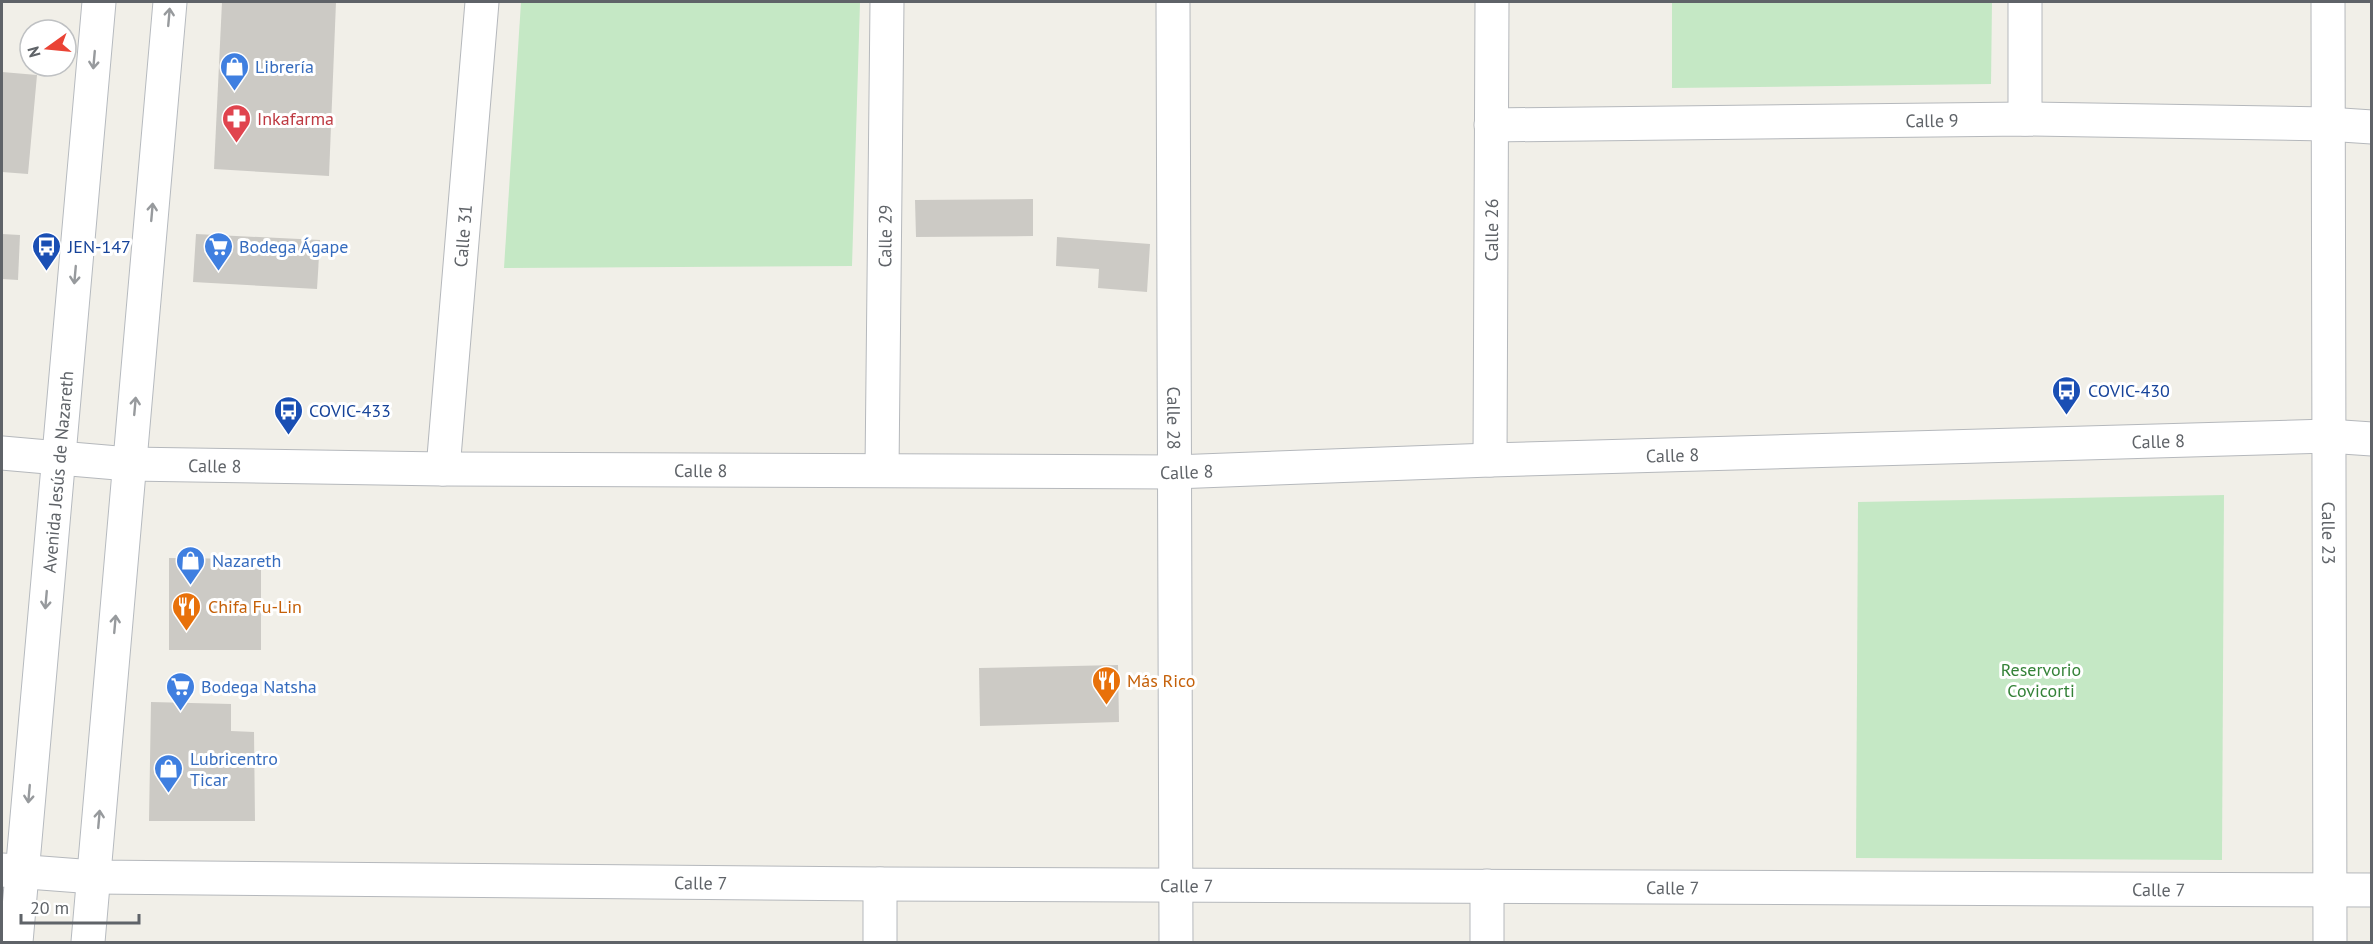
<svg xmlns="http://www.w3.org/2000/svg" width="2373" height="944" font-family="'PT Sans',sans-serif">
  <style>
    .green { fill: #c5e8c5 }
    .building { fill: #cccac5 }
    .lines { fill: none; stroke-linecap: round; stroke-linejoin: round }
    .minor-casing { stroke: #b5b8bc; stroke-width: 35 }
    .tertiary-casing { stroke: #b5b8bc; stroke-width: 35 }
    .secondary-casing { stroke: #b6babf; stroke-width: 35 }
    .minor { stroke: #fff; stroke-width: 33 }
    .tertiary { stroke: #fff; stroke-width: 33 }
    .secondary { stroke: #fff; stroke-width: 33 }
    .oneway { stroke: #979a9d }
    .labels { text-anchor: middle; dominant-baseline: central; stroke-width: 6; stroke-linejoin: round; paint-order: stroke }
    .shop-label { font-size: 18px; fill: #366cbe; stroke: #fff; text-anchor: start }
    .health-label { font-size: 18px; fill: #be3a42; stroke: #fff; text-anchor: start }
    .street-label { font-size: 18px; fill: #5f6368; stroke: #fff }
    .transit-label { font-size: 18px; fill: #164399; stroke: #fff; text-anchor: start }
    .food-label { font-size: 18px; fill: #c56008; stroke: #fff; text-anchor: start }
    .park-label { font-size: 18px; fill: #348238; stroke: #fff }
  </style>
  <rect width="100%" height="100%" fill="#f1efe8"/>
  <g class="green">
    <polygon points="521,2 860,2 852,266 504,268"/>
    <polygon points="1672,2 1992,2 1991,84 1672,88"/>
    <polygon points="2224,495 2222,860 1856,858 1858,502"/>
  </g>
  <g class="building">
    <polygon points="222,2 336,2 329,176 214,169"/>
    <polygon points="2,72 37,75 28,174 2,172"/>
    <polygon points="1033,199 1033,236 916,237 915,200"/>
    <polygon points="2,234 20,235 18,280 2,279"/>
    <polygon points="196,234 320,240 317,289 193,282"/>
    <polygon points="1057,237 1150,244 1147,292 1098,288 1099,269 1056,266"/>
    <polygon points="169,558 261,559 261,650 169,650"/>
    <polygon points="1118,665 1119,722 980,726 979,668"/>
    <polygon points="151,702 231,704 231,731 254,732 255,821 149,821"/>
  </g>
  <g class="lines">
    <defs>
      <g id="minor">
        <path id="s1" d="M1173,2L1176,942"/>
        <path id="s2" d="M2328,2L2330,942"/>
        <polyline points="2025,119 2025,2"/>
        <path id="s3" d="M1491,125L2025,119L2327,124L2372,127"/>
        <polyline points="2,453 59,458"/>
        <path id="s4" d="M1490,460L1492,2"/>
        <path id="s5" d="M443,469L482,2"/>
        <path id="s6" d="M882,470L887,2"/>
        <path id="s7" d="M2,870L94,877L880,884L2372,890"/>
        <polyline points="880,942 880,884"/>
        <polyline points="1487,942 1487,886"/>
      </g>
      <g id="tertiary">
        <path id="s8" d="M59,458L129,464L443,469L1174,472L1490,460L2328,436L2372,439"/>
      </g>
      <g id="secondary">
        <path id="s9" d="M16,942L99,2"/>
        <polyline points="88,942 170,2"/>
      </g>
    </defs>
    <use href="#minor" class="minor-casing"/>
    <use href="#tertiary" class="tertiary-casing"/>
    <use href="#secondary" class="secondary-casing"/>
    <use href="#minor" class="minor"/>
    <use href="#tertiary" class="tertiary"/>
    <use href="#secondary" class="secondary"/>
  </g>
  <defs><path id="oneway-shaft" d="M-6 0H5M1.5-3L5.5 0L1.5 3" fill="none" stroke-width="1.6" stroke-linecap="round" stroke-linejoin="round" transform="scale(1.5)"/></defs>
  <g class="oneway">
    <use href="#oneway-shaft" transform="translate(169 17) rotate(-85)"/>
    <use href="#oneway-shaft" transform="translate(94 60) rotate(95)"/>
    <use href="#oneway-shaft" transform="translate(152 212) rotate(-85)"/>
    <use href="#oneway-shaft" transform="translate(75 275) rotate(95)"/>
    <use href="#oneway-shaft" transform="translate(135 406) rotate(-85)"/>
    <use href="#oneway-shaft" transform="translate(46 600) rotate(95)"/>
    <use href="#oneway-shaft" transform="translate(115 624) rotate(-85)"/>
    <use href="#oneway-shaft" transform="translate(29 794) rotate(95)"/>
    <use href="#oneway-shaft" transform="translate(99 819) rotate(-85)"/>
  </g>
  <defs>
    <symbol id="shop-pin" viewBox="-11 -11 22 30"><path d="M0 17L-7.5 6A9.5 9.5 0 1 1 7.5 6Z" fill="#3f7fe0" stroke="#fff"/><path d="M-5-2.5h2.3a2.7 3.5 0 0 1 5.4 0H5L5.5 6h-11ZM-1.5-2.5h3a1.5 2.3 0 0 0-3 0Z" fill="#fff"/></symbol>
    <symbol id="pharmacy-pin" viewBox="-11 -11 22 30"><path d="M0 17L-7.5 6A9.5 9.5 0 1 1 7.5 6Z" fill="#e0444e" stroke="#fff"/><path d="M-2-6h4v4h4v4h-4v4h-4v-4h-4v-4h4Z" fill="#fff"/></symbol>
    <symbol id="bus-pin" viewBox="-11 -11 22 30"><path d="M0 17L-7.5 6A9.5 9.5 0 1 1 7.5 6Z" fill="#1a4fb4" stroke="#fff"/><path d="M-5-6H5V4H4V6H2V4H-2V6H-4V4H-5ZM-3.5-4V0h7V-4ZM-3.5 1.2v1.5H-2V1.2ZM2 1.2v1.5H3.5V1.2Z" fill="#fff"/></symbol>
    <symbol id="supermarket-pin" viewBox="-11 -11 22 30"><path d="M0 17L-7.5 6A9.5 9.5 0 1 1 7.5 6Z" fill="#3f7fe0" stroke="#fff"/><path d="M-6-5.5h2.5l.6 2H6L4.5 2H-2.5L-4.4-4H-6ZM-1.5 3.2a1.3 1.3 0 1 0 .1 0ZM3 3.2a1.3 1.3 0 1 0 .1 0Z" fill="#fff"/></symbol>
    <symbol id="restaurant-pin" viewBox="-11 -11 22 30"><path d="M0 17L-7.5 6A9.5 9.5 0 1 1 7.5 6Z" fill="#e8710a" stroke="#fff"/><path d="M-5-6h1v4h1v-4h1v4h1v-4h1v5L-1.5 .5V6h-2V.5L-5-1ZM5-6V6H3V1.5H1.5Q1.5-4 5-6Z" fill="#fff"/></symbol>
  </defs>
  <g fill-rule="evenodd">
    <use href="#shop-pin" x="218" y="50" width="33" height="45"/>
    <use href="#pharmacy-pin" x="220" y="102" width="33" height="45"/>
    <use href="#bus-pin" x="30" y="230" width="33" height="45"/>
    <use href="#supermarket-pin" x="202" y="230" width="33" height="45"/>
    <use href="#bus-pin" x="2050" y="374" width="33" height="45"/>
    <use href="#bus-pin" x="272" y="394" width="33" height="45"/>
    <use href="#shop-pin" x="174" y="544" width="33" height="45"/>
    <use href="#restaurant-pin" x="170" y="590" width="33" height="45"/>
    <use href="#restaurant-pin" x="1090" y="664" width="33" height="45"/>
    <use href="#supermarket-pin" x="164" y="670" width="33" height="45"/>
    <use href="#shop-pin" x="152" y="752" width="33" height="45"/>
  </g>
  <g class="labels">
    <g class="shop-label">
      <text x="255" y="66">Librería</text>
      <text x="239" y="246">Bodega Ágape</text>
      <text x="212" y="560">Nazareth</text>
      <text x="201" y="686">Bodega Natsha</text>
      <text x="190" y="758">Lubricentro<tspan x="190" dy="21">Ticar</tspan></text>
    </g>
    <g class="health-label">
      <text x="257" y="118">Inkafarma</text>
    </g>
    <g class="street-label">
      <text stroke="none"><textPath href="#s3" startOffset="441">Calle 9</textPath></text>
      <text stroke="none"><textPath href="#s4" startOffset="230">Calle 26</textPath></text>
      <text stroke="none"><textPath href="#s5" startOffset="234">Calle 31</textPath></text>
      <text stroke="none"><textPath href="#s6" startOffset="234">Calle 29</textPath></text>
      <text stroke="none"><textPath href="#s1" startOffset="416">Calle 28</textPath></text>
      <text stroke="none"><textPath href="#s8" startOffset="2100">Calle 8</textPath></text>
      <text stroke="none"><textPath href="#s8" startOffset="1614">Calle 8</textPath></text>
      <text stroke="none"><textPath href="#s8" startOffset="156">Calle 8</textPath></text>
      <text stroke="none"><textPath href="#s8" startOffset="642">Calle 8</textPath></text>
      <text stroke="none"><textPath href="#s8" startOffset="1128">Calle 8</textPath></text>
      <text stroke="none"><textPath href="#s9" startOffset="472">Avenida Jesús de Nazareth</textPath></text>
      <text stroke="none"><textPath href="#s2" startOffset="531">Calle 23</textPath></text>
      <text stroke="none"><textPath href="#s7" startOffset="699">Calle 7</textPath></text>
      <text stroke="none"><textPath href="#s7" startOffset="1185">Calle 7</textPath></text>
      <text stroke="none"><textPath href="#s7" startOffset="1671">Calle 7</textPath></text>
      <text stroke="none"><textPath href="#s7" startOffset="2157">Calle 7</textPath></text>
    </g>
    <g class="transit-label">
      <text x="68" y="246">JEN-147</text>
      <text x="2088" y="390">COVIC-430</text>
      <text x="309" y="410">COVIC-433</text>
    </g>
    <g class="food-label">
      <text x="208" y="606">Chifa Fu-Lin</text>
      <text x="1127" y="680">Más Rico</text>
    </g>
    <g class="park-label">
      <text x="2041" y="669">Reservorio<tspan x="2041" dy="21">Covicorti</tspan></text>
    </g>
  </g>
  <rect width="2373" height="944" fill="none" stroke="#5f6368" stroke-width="6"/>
  <g transform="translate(48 48) rotate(255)"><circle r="28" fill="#ffffff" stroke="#bfc1c3" stroke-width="1.5"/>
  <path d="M0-4.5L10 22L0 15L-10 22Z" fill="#ea4335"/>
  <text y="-9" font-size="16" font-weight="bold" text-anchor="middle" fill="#5f6368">N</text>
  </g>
  <path d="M21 914v9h118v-9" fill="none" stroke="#5f6368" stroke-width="3"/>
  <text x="30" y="914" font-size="18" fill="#5f6368" stroke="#ffffff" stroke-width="4.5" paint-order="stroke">20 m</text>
</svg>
